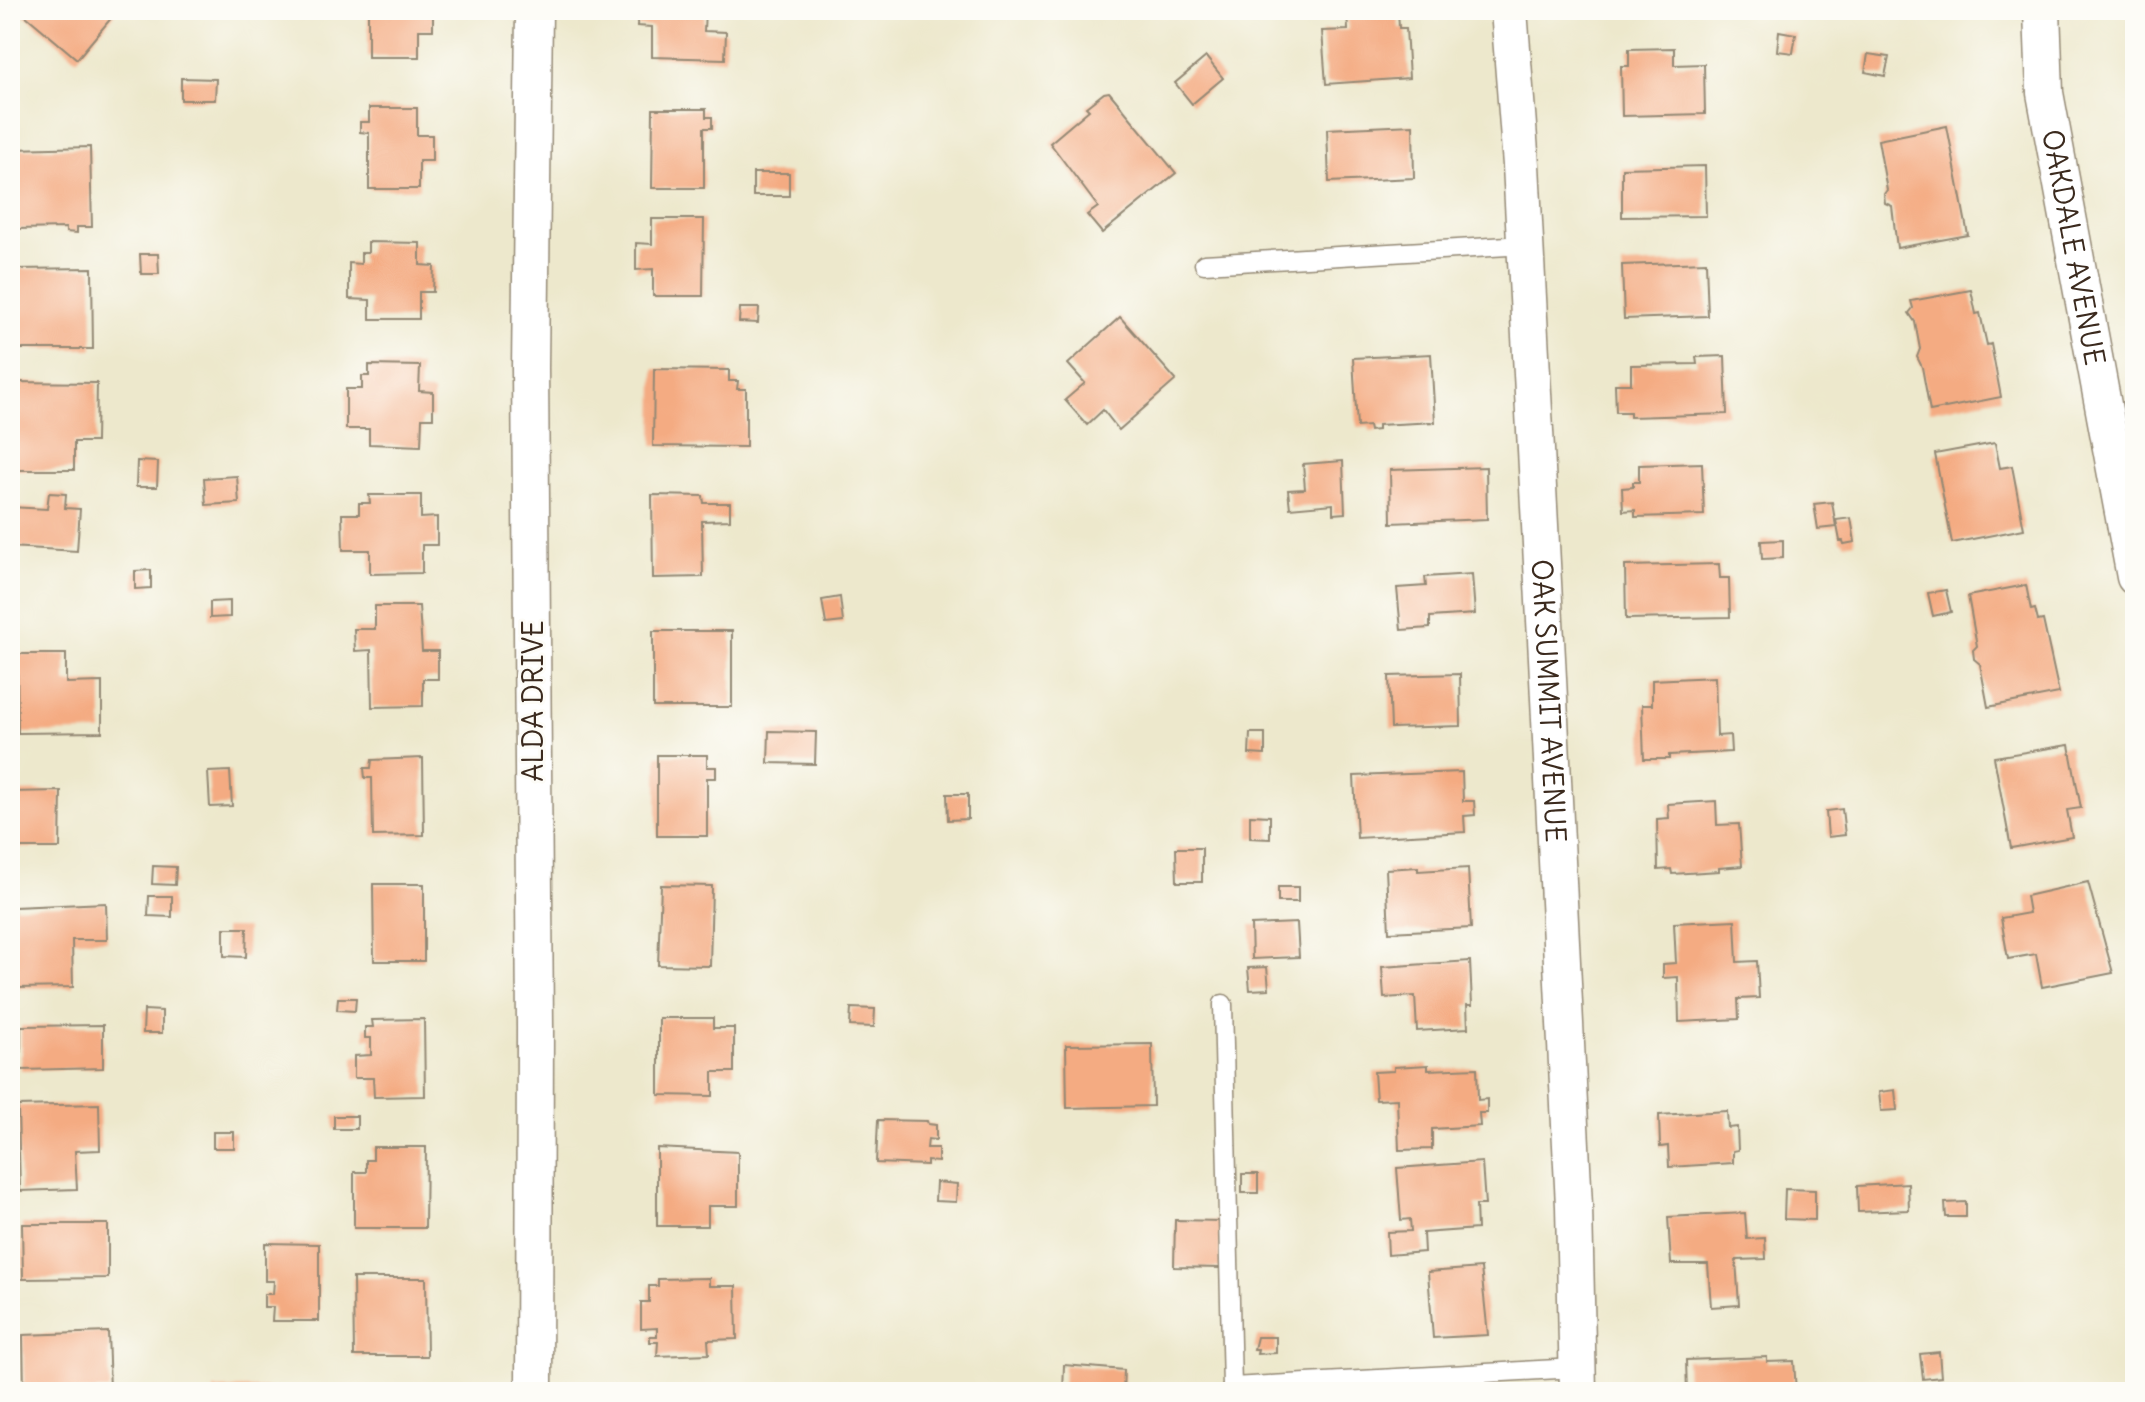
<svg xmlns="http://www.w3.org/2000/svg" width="2145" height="1402" font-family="Delius,sans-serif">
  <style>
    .building { fill: #f4ab82 }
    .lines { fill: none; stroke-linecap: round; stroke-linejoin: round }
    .lane-casing { stroke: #948975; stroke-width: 21 }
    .street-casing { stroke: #948975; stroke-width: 39 }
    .lane { stroke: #fff; stroke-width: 18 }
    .street { stroke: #fff; stroke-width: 36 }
    .labels { text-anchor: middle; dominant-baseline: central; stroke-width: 6; stroke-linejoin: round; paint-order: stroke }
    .street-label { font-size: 28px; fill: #3b2a1e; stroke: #fdfcf7 }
  </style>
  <rect width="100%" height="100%" fill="#fdfcf7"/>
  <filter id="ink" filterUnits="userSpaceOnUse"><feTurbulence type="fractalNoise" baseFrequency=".0125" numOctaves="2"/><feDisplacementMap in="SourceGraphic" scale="16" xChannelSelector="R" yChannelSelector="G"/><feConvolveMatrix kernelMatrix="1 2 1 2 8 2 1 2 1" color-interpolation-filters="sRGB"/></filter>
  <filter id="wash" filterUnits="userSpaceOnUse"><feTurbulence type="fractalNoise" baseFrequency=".006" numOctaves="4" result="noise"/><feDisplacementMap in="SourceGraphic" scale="32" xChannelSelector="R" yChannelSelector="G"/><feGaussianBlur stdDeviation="1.8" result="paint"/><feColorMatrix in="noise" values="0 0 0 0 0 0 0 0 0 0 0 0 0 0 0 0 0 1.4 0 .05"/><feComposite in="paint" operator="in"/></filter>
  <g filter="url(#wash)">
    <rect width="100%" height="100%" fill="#ede8cc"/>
    <g id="blocks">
      <g class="building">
        <polygon points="19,10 118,10 77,59"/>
        <polygon points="368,10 433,10 433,30 419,30 419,57 368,57"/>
        <polygon points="638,10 705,10 704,31 726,32 725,59 652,57 652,27 637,26"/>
        <polygon points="1347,10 1398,10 1399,28 1406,28 1409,78 1326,84 1322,31 1348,30"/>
        <polygon points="1779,31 1796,34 1793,53 1777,51"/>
        <polygon points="1674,48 1674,65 1704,64 1705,114 1622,116 1621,66 1629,66 1629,49"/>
        <polygon points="1868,54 1889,57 1885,76 1865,72"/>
        <polygon points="1206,57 1223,78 1192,104 1175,83"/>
        <polygon points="181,78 216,79 215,100 181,100"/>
        <polygon points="1109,92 1176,173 1102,233 1087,215 1098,207 1050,143 1089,110 1086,107 1104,93"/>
        <polygon points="369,108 417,108 417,135 432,135 432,161 419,161 419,189 369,189 369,133 360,132 360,122 369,122"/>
        <polygon points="653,109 706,109 706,117 712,117 712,128 704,128 704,188 652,188"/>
        <polygon points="1413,125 1414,178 1329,182 1327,129"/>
        <polygon points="1947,126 1968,235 1897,248 1892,206 1885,203 1884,194 1887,190 1878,140"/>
        <polygon points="90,147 92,227 77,227 77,233 66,232 66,228 15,229 13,149"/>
        <polygon points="1705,166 1706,216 1622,217 1622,168"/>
        <rect x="753" y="173" width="36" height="23"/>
        <polygon points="652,219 704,219 703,296 653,296 653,269 636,270 636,243 652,244"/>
        <polygon points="368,242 420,243 420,265 434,266 433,292 419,292 419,319 370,319 370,300 349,299 349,263 361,264 361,253 368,253"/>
        <polygon points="140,254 158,254 159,274 141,274"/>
        <polygon points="1706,262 1708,316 1624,319 1622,265"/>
        <polygon points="92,268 93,349 15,349 15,269"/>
        <polygon points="1971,290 1976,314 1980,313 1987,345 1991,344 2001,397 1930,411 1922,367 1917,357 1920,349 1915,322 1909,313 1913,308 1911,301"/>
        <polygon points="740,308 759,308 758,323 739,322"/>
        <polygon points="1120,317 1176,380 1119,430 1103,410 1087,425 1065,400 1085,383 1068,364"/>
        <polygon points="1431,354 1435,422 1378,425 1378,430 1370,431 1369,426 1357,427 1353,358"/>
        <polygon points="1725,356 1727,414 1630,417 1630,412 1616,412 1615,384 1631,384 1631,365 1697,364 1696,357"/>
        <polygon points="369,365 420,366 419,391 433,392 433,418 422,418 421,446 369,444 369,429 346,429 346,389 362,389 362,376 369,376"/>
        <polygon points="654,369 729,370 729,381 738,381 737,389 746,389 746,447 653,446"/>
        <polygon points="12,382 97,383 96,442 74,442 74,470 12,470"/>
        <polygon points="1995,443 2000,468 2012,466 2024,529 1952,543 1935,454"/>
        <polygon points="137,461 158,462 157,487 136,487"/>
        <polygon points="1343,461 1345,513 1333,514 1333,504 1290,508 1288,490 1305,489 1303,464"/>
        <polygon points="1702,463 1704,515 1635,517 1635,510 1623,511 1622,488 1633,487 1633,482 1639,482 1639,465"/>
        <polygon points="1486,467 1487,519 1391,523 1390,470"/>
        <polygon points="237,476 239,503 206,505 204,478"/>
        <polygon points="49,493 66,494 65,508 80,509 77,551 10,547 10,507 47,509"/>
        <polygon points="369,495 421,495 421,518 437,517 437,545 422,545 422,573 370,574 370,550 343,550 342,514 359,514 359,503 370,503"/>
        <polygon points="652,495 703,496 704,503 730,503 730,520 702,521 703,577 653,578"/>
        <polygon points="1832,502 1836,527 1818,529 1814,504"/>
        <polygon points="1851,518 1855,542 1844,544 1843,541 1840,541 1836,520"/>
        <polygon points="1783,540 1783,558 1762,559 1761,541"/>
        <polygon points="1719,564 1720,578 1729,578 1730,617 1626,619 1625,566"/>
        <polygon points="151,570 151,588 135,589 135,571"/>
        <polygon points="1472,574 1475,614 1430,617 1430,628 1401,630 1397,588 1426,586 1425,577"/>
        <polygon points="2026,585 2031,610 2035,609 2038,621 2043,620 2059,693 1988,707 1980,664 1974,659 1973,650 1977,646 1968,596"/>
        <polygon points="1946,590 1951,612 1933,616 1928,593"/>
        <polygon points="840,597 843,622 826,624 822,600"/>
        <polygon points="230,601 230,617 210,618 210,602"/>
        <polygon points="375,606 419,606 422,651 438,651 438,679 423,679 423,706 372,707 371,650 355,651 354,629 375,629"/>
        <rect x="653" y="631" width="79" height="76"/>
        <polygon points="17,654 66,654 66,683 102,682 102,732 18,733"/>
        <polygon points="1460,674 1461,726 1391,728 1389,676"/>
        <polygon points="1715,677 1717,736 1730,735 1731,752 1669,755 1669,759 1644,759 1642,705 1652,705 1652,680"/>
        <polygon points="769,731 816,732 815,764 768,763"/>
        <polygon points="1250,733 1265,733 1265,755 1249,754"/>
        <polygon points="2069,745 2081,808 2067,810 2072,837 2011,848 1994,757"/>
        <polygon points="657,755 707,755 707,767 716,767 716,778 707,778 707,836 657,836"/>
        <polygon points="423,758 424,835 373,836 372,778 365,778 364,768 371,768 372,760"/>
        <polygon points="230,771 232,806 210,807 208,772"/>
        <polygon points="1462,772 1463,801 1474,801 1475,815 1464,816 1465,832 1357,838 1354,776"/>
        <polygon points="61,791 60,848 10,848 10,792"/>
        <polygon points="947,794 968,794 968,819 948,820"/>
        <polygon points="1716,801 1717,825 1739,824 1742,866 1719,868 1719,871 1672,874 1671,869 1658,870 1657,819 1669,818 1668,804"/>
        <polygon points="1842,809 1845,835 1828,837 1826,811"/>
        <polygon points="1250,815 1270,816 1270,839 1250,838"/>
        <polygon points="1176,848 1202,848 1202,882 1177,882"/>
        <polygon points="153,866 176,867 175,885 152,884"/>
        <polygon points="1418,867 1418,871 1468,868 1471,928 1389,932 1386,869"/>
        <polygon points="2088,882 2113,973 2042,987 2036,954 2008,959 2001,918 2029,913 2026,896"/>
        <polygon points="373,884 424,884 424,961 374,961"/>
        <polygon points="661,885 712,886 710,966 658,965"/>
        <rect x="1278" y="887" width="20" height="15"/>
        <polygon points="149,896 172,896 172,917 148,916"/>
        <polygon points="106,903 107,940 72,940 73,987 16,988 14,907"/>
        <polygon points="1735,920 1737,962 1757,961 1759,998 1738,999 1739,1019 1679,1022 1678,977 1663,978 1663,964 1676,963 1674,923"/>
        <polygon points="1297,923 1299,957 1252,959 1251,925"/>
        <polygon points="224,928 247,928 246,957 224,956"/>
        <polygon points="1470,961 1472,1005 1467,1005 1468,1028 1417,1031 1415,996 1384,998 1382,967"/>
        <polygon points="1267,967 1269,989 1250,990 1248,968"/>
        <polygon points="338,998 356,998 355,1011 337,1010"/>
        <polygon points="851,1008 875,1009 874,1027 850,1026"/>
        <polygon points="144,1010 162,1011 162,1033 143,1033"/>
        <polygon points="659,1018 713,1018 713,1028 734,1028 734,1072 713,1072 713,1096 659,1095"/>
        <polygon points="424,1019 425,1096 374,1097 373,1078 354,1078 354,1056 371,1055 371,1038 365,1038 365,1027 373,1027 372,1020"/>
        <polygon points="103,1025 103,1068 21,1070 21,1026"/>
        <polygon points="1152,1044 1153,1106 1067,1108 1066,1045"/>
        <polygon points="1428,1065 1428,1070 1477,1068 1478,1100 1487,1099 1487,1113 1479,1113 1480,1126 1432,1129 1432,1149 1399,1150 1397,1099 1376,1100 1374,1072 1394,1071 1394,1067"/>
        <polygon points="1895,1090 1897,1110 1881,1111 1879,1092"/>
        <polygon points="99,1104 100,1150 75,1151 77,1189 20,1191 18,1106"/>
        <polygon points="1727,1111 1728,1128 1737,1127 1738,1150 1733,1151 1733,1163 1669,1167 1668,1146 1660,1147 1659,1115"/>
        <rect x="334" y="1116" width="23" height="13"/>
        <polygon points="878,1120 927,1121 928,1124 936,1125 936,1140 928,1139 927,1148 938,1148 938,1162 927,1161 927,1165 876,1163"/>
        <rect x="213" y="1132" width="21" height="16"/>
        <polygon points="373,1147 426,1147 425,1228 354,1228 354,1172 366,1172 366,1160 373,1160"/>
        <polygon points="657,1148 738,1152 738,1206 708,1206 708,1226 657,1226"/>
        <polygon points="1482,1162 1485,1205 1476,1205 1477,1229 1423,1233 1424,1252 1388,1255 1387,1232 1411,1231 1410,1219 1401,1220 1397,1168"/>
        <rect x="1242" y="1174" width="16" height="19"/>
        <polygon points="936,1182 957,1184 956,1202 935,1201"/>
        <polygon points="1908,1183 1909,1210 1858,1212 1857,1186"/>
        <polygon points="1785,1189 1815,1190 1815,1220 1784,1219"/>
        <polygon points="1966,1202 1966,1217 1946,1217 1945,1203"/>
        <polygon points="1745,1213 1747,1239 1765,1238 1766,1259 1736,1260 1739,1305 1711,1307 1708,1264 1671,1264 1668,1217"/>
        <polygon points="1175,1220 1220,1221 1220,1268 1174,1267"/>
        <polygon points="22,1224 108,1224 108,1278 23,1279"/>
        <polygon points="265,1243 319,1244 319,1321 272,1321 273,1307 264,1307 264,1294 273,1294 274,1281 265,1281"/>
        <polygon points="1481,1268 1488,1335 1433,1338 1428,1272"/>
        <polygon points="353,1278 426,1278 427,1356 354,1356"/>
        <polygon points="709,1278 709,1286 736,1286 737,1339 708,1340 709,1354 657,1356 658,1342 650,1342 650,1336 657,1336 657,1328 641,1329 641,1302 649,1302 649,1286 658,1286 658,1279"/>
        <polygon points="108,1332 110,1390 24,1392 23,1335"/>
        <polygon points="1257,1337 1276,1337 1276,1353 1257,1354 1258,1349 1254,1349"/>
        <polygon points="1939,1352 1941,1377 1923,1379 1920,1354"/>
        <polygon points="1767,1357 1767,1362 1794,1361 1796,1392 1687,1392 1686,1360"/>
        <polygon points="1064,1365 1124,1370 1123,1392 1063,1392"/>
        <polygon points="269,1388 269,1392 214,1392 214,1389"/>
      </g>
    </g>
  </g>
  <g filter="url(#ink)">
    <use href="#blocks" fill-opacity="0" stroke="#948975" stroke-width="2"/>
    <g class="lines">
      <defs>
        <g id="lane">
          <polyline points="1204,264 1525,245"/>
          <polyline points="1223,1004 1232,1387"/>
          <polyline points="1230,1392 1232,1387 1576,1368"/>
        </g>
        <g id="street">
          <path id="s1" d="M1509,10L1521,165L1547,658L1574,1206L1578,1392"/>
          <path id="s2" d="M2042,10L2045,93L2135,577"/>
          <polyline points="534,1392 535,1027 530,368 534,10"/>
        </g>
      </defs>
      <use href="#lane" class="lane-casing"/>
      <use href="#street" class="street-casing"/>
      <use href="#lane" class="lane"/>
      <use href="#street" class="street"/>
    </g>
  </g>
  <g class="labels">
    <g class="street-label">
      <text stroke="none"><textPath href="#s2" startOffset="240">OAKDALE AVENUE</textPath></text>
      <text transform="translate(533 701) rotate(-90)">ALDA DRIVE</text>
      <text stroke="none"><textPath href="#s1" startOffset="692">OAK SUMMIT AVENUE</textPath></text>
    </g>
  </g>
  <rect width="2145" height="1402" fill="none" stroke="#fdfcf7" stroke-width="40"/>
</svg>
